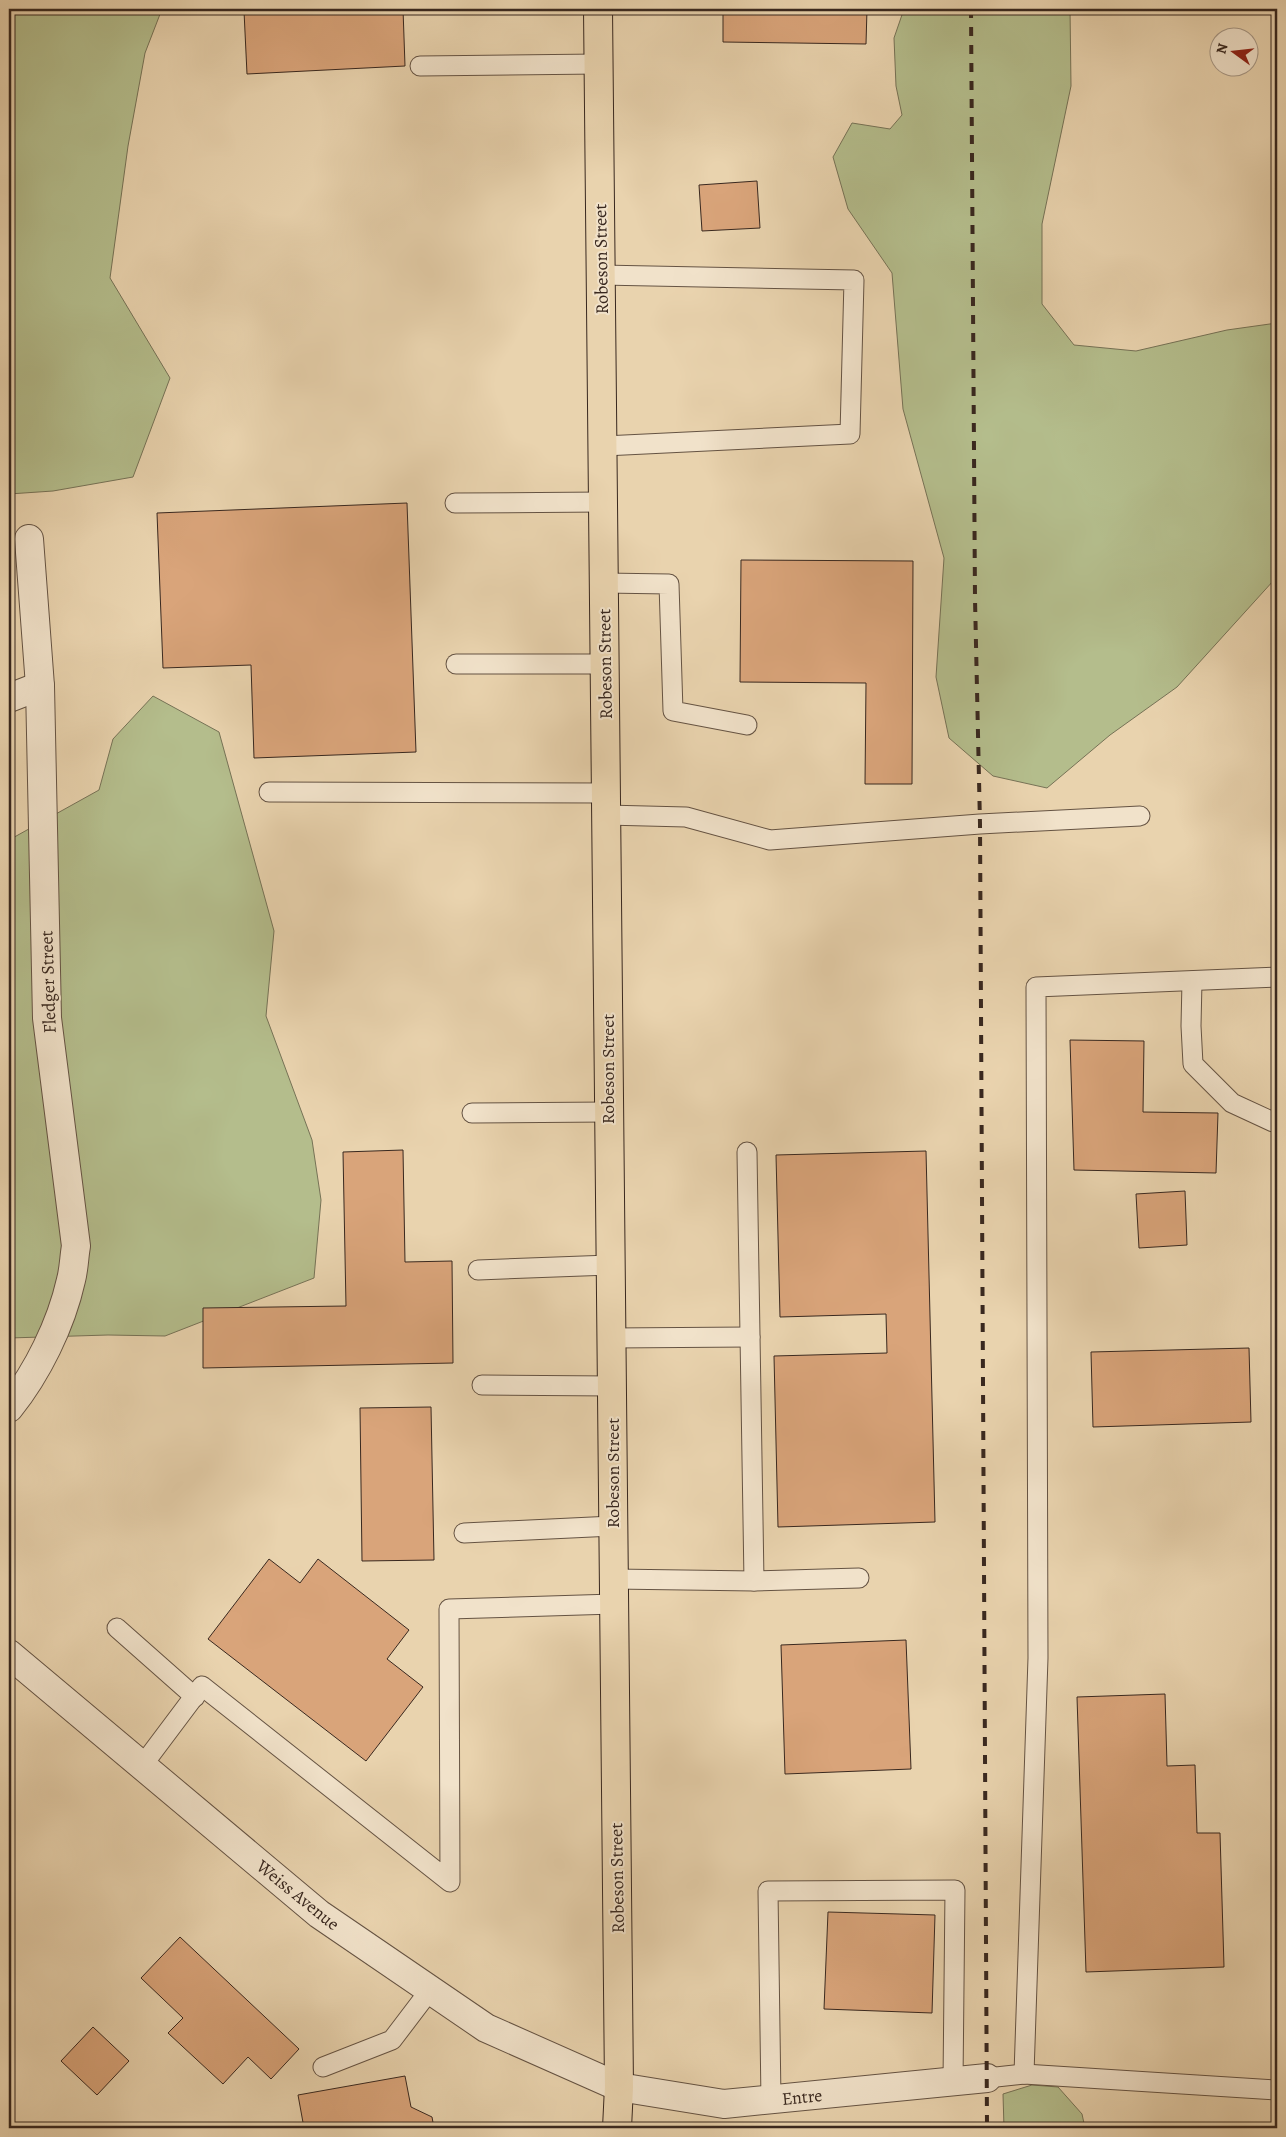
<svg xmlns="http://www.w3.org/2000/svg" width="1286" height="2137" font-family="Alegreya,serif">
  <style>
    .green { fill: #b4bd8c; stroke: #767256 }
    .building { fill: #d9a47a; stroke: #39281f }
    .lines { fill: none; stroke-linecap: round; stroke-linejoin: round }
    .service-casing { stroke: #655343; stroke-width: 21 }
    .minor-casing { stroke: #655343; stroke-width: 30 }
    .primary-casing { stroke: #39281f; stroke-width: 30 }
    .service { stroke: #f1e2ca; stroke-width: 19 }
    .minor { stroke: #f1e2ca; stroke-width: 28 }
    .primary { stroke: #e9d3ae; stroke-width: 28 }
    .rail { stroke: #39281f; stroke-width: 4; stroke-dasharray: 9 9; stroke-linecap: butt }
    .labels { text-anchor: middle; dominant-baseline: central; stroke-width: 4; stroke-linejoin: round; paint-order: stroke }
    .street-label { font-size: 18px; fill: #39281f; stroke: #f1e2ca }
  </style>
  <rect width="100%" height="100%" fill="#e9d3ae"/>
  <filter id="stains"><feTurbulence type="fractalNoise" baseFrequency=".004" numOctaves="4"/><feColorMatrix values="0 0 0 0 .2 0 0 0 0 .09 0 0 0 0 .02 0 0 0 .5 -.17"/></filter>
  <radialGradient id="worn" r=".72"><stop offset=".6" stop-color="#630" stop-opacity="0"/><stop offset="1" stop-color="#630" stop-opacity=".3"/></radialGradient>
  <g class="green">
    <polygon points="9,9 162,9 145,53 128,146 110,278 170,378 133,477 53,491 9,494"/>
    <polygon points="904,9 1070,9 1071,86 1042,224 1042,304 1074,345 1136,351 1227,330 1277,323 1277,571 1274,580 1177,687 1110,735 1047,788 993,776 949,738 936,677 944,558 903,409 892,273 848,209 833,157 852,123 890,129 902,115 896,86 894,38"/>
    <polygon points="153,696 219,732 274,931 266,1016 312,1140 321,1200 314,1278 165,1336 108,1335 9,1338 9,840 99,790 113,739"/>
    <polygon points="1032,2085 1058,2087 1082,2114 1085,2128 1004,2128 1003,2094"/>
  </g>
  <g class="building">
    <polygon points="294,9 403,9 405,66 247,74 244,11"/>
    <polygon points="723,9 867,9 866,44 723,42"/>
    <polygon points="757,181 760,228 702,231 699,185"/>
    <polygon points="407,503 416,752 254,758 251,665 163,668 157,513"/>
    <polygon points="741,560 913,561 912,784 865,784 866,683 740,682"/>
    <polygon points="1070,1040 1144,1041 1143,1112 1218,1113 1216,1173 1074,1170"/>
    <polygon points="403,1150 405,1262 452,1261 453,1363 203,1368 203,1308 346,1306 343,1152"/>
    <polygon points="926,1151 935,1522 778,1527 774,1356 887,1353 886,1314 780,1317 776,1155"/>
    <polygon points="1185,1191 1187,1245 1139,1248 1136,1194"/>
    <polygon points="1249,1348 1251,1422 1093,1427 1091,1352"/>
    <polygon points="431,1407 434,1560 362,1561 360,1408"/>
    <polygon points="269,1559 300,1583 318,1559 409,1630 387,1659 423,1687 366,1761 208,1639"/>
    <polygon points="906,1640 911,1769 785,1774 781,1645"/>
    <polygon points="1165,1694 1167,1766 1195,1765 1197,1833 1220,1833 1224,1967 1086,1972 1077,1697"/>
    <polygon points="828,1912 935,1915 932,2013 824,2009"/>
    <polygon points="180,1937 299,2049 271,2079 248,2057 223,2084 168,2033 183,2018 141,1978"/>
    <polygon points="93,2027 129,2061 97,2095 61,2061"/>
    <polygon points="405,2076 411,2107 432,2117 434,2128 304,2128 298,2095"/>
  </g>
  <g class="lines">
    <defs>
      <g id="service">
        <polyline points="420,66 599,64"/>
        <polyline points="601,275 854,280 850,434 604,446"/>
        <polyline points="455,503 603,502"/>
        <polyline points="604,583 669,584 673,711 747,725"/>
        <polyline points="456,664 605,664"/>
        <polyline points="269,792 606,793"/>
        <polyline points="606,815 686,817 770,840 980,824 1140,816"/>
        <polyline points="1192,981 1191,1026 1193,1064 1232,1103 1273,1122 1277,1122"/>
        <polyline points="472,1113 608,1112"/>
        <polyline points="747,1152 754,1581 859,1578"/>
        <polyline points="478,1270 610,1265"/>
        <polyline points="611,1338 750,1337"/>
        <polyline points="482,1385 612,1386"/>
        <polyline points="464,1533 613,1526"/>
        <polyline points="614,1579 754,1581"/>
        <polyline points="117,1628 195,1697"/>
        <polyline points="142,1766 202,1686 450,1882 449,1609 614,1604"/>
        <polyline points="323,2067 392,2040 430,1990"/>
        <polyline points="1024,2074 1038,1658 1036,987 1277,977"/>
        <polyline points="987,2078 1024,2074 1277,2090"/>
        <polyline points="771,2100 768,1891 955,1890 953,2082"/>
      </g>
      <g id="minor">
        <polyline points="9,698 40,686"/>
        <path d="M9,1408C37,1373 61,1325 71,1280C74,1269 74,1257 76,1246L47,1018L40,686L29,539"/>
        <polyline points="9,1654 319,1914 486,2028 619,2087 724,2104 987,2078"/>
      </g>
      <polyline id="primary" points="598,9 619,2087 617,2128"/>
    </defs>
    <use href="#service" class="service-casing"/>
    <use href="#minor" class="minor-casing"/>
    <use href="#primary" class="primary-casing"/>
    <use href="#service" class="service"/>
    <use href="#minor" class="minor"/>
    <use href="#primary" class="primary"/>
    <polyline class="rail" points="971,9 975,599 980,824 987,2128"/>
  </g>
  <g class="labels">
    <g class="street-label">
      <text transform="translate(601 259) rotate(-91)">Robeson Street</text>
      <text transform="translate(605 664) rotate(-91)">Robeson Street</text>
      <text transform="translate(48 982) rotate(-92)">Fledger Street</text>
      <text transform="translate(608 1069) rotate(-90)">Robeson Street</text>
      <text transform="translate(613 1473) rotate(-90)">Robeson Street</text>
      <text transform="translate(617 1878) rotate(-91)">Robeson Street</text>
      <text transform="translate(298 1895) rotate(39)">Weiss Avenue</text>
      <text transform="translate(802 2097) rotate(-6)">Entre</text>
    </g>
  </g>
  <rect width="1286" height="2137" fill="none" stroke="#e9d3ae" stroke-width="30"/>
  <rect x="10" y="10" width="1266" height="2117" fill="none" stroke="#39281f" stroke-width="2.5"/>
  <rect x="15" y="15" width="1256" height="2107" fill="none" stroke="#39281f"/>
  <g transform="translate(1234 52) rotate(285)"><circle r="24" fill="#f1e2ca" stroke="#a79886"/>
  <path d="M0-4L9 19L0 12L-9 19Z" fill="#8f2418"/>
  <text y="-8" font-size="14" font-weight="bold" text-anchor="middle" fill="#39281f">N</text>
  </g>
  <rect width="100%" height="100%" filter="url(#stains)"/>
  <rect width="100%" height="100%" fill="url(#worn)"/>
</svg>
